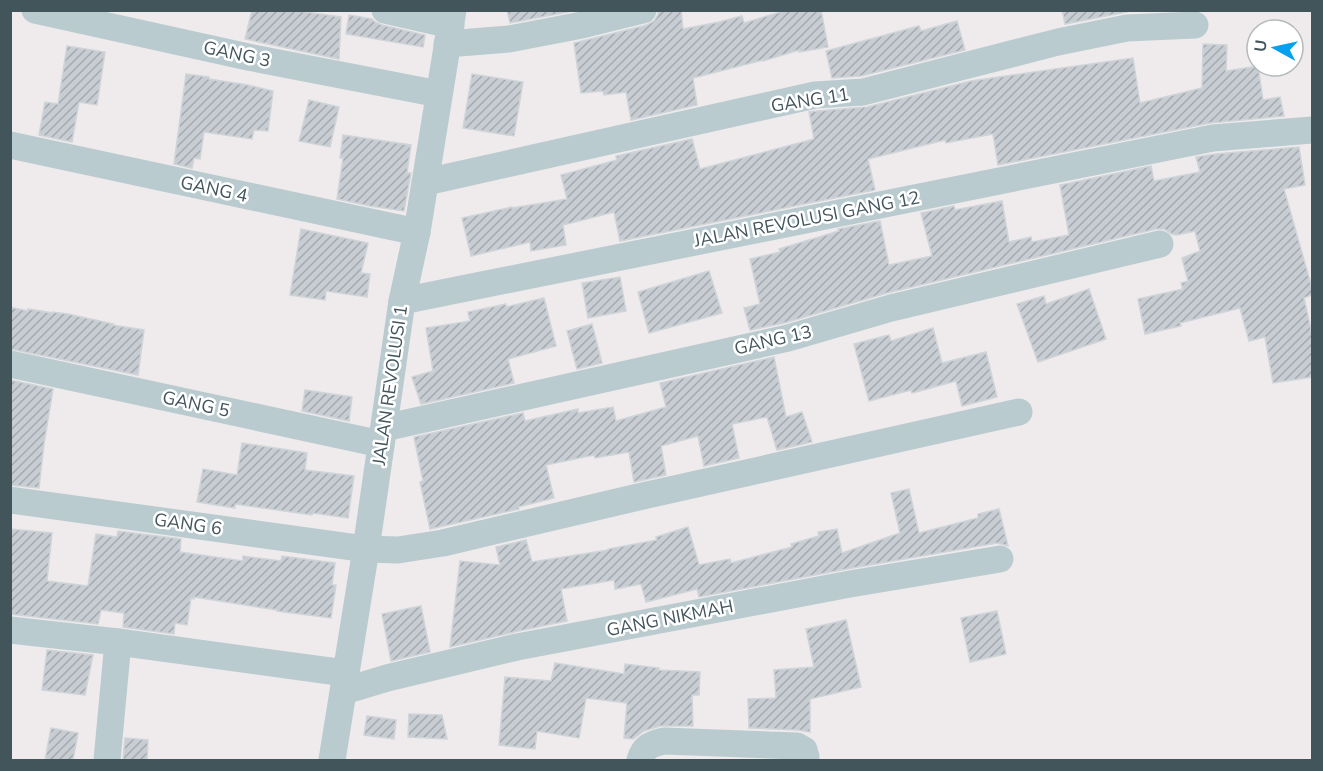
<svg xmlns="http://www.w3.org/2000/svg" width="1323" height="771" font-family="'Nunito Sans',sans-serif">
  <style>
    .building { fill: url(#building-hatch); stroke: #cfd4d9; stroke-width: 1.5 }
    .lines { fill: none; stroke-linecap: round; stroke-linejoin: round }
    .minor { stroke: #bacbd0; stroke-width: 27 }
    .labels { text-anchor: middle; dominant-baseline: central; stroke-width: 5; stroke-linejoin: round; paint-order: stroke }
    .street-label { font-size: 18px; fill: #42555b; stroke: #fff }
  </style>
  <defs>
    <pattern id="building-hatch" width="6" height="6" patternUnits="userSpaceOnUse" patternTransform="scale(1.5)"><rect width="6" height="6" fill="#c7cdd2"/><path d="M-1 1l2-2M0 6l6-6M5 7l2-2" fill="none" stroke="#a3a9ad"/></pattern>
  </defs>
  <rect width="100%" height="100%" fill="#efebec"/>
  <g class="building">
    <polygon points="252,10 292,10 341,17 339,59 245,39"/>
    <polygon points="507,10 567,10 568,12 510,23"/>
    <polygon points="658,10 681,10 683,29 719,22 742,16 744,23 787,10 821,10 828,47 799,52 799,50 763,61 763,60 693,78 697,105 631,120 626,92 604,95 603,91 581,93 574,43 647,25 654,21 658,15"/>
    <polygon points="1062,10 1127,10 1127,12 1065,24"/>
    <polygon points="349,15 372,19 375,22 382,25 425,35 423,47 346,34"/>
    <polygon points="957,21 965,50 861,76 832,78 826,51 919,26 921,31"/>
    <polygon points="1203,44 1227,45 1226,71 1258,66 1263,100 1280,97 1284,116 1210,123 998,165 993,134 946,143 945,140 868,159 875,190 620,241 614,212 563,225 566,245 531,251 530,242 471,256 462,218 512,207 512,208 567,199 561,175 617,160 616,156 692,139 700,169 814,139 809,112 817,111 867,107 971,81 1133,58 1140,103 1202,88"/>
    <polygon points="67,46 105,52 97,105 79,102 72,142 39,135 45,102 58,104"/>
    <polygon points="186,74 209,77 209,79 248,85 273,91 268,131 254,130 252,139 204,132 200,159 194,158 192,168 174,164"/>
    <polygon points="472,74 523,82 514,136 463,128"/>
    <polygon points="309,100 339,107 330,147 299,141"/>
    <polygon points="343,135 411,145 407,173 411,173 404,211 370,206 337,199 343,158 340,158"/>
    <polygon points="1299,147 1305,185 1284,189 1312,288 1312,295 1304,298 1312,334 1312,377 1273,383 1265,337 1249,341 1240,308 1180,323 1181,326 1145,334 1138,299 1183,289 1181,283 1188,281 1182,258 1200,251 1195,231 1177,235 1172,234 1164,229 1156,229 887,293 784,323 750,330 744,308 760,304 750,259 780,252 779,249 839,231 838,229 880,221 889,265 932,256 921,213 954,206 955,210 1002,201 1009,242 1031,237 1032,242 1069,235 1060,185 1151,166 1154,181 1200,172 1196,157 1215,154"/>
    <polygon points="301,229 368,243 361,273 370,274 367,297 326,291 325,300 290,295"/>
    <polygon points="709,271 722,313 649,333 638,292"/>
    <polygon points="620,277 626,311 588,318 582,283"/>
    <polygon points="1089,289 1106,339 1038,362 1017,304 1044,296 1046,304"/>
    <polygon points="544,298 556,346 508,359 514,383 421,404 412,377 433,371 426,328 470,321 468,312 506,304 506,307"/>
    <polygon points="10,307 28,311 28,309 53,313 53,312 68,314 113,324 112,325 144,330 138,375 10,349"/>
    <polygon points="592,324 602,363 577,369 567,331"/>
    <polygon points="933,328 942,363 986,352 997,397 962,406 956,381 912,393 911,390 869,401 854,344 889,335 891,341"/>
    <polygon points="774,357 786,417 802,412 812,442 777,450 767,417 732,424 739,458 704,466 698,436 661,446 666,475 634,482 629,452 595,458 594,455 546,465 554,498 518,507 519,509 430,529 420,482 423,481 414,437 523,413 525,421 578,409 578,413 613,407 616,421 666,407 660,383"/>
    <polygon points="10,380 53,389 44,444 39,488 10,485"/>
    <polygon points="305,390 352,397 349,421 302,411"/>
    <polygon points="242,443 307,453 305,470 354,476 348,518 313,513 312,515 235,504 235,508 197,502 203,469 237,475"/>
    <polygon points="909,489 919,533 978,518 978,514 999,509 1008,546 997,543 847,569 699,597 697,589 646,602 641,584 615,589 614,580 561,589 567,621 514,632 450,647 460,561 500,565 496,547 526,540 532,562 608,550 608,549 657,540 656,537 688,527 699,565 730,559 731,563 792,547 791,544 819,536 818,532 837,529 842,553 900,533 891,493"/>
    <polygon points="10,529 52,533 47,581 88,586 96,534 117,537 118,531 181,539 180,552 243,561 243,556 281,561 282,556 335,563 332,585 336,585 331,618 277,611 277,610 194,597 194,599 191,598 187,625 175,623 174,634 123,627 124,613 101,610 98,624 10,614"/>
    <polygon points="421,606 430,652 391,661 382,614"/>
    <polygon points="997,611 1006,654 970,662 961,618"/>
    <polygon points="846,620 861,687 810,699 810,732 798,730 749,728 748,699 776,698 774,670 814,667 806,629"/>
    <polygon points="47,650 93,655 85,695 42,690"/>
    <polygon points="555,663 624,674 625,664 659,668 658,670 700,672 699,695 692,695 693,726 660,726 644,731 633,739 624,738 627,703 586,698 579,738 537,731 535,749 499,745 505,677 551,681"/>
    <polygon points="409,714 442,715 447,739 408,737"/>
    <polygon points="367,716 396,720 394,739 364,735"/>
    <polygon points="51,728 78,733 73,760 45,760"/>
    <polygon points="125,738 148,740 147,760 123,760"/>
  </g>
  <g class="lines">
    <g class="minor">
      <polyline points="35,10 248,57 439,94"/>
      <polyline points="385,10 451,25"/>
      <polyline points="447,44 509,39 582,25 643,10"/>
      <polyline points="10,145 417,232"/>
      <polyline points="426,182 815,95 863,92 1058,42 1127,28 1195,25"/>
      <polyline points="402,301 1213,138 1312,130"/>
      <polyline points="10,364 381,444"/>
      <polyline points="384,428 788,338 891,308 1160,244"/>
      <polyline points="10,500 366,549 398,550 443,543 634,498 1019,412"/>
      <polyline points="10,630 118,642 345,673"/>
      <polyline points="344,691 387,678 517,647 850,584 1000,559"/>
      <polyline points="107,760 118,642"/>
      <polyline points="332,760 366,549 402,301 417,232 453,10"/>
      <path d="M640,760C644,746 650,745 664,741L797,746L804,750L806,757V760"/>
    </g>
  </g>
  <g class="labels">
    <g class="street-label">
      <text transform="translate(237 54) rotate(12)">GANG 3</text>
      <text transform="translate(810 100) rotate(-9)">GANG 11</text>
      <text transform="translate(214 189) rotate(12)">GANG 4</text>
      <text transform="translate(807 219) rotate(-11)">JALAN REVOLUSI GANG 12</text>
      <text transform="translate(773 340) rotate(-13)">GANG 13</text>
      <text transform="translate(390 385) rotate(-82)">JALAN REVOLUSI 1</text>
      <text transform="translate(196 404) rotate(12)">GANG 5</text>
      <text transform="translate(188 524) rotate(8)">GANG 6</text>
      <text transform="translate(670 618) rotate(-11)">GANG NIKMAH</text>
    </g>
  </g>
  <rect width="1323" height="771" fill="none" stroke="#42555b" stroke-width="24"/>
  <g transform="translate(1275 48) rotate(278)"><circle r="28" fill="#ffffff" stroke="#b3bbbd" stroke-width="1.5"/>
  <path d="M0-4.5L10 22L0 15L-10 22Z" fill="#05a1ef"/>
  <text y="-9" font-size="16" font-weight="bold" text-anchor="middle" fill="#42555b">U</text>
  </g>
</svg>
